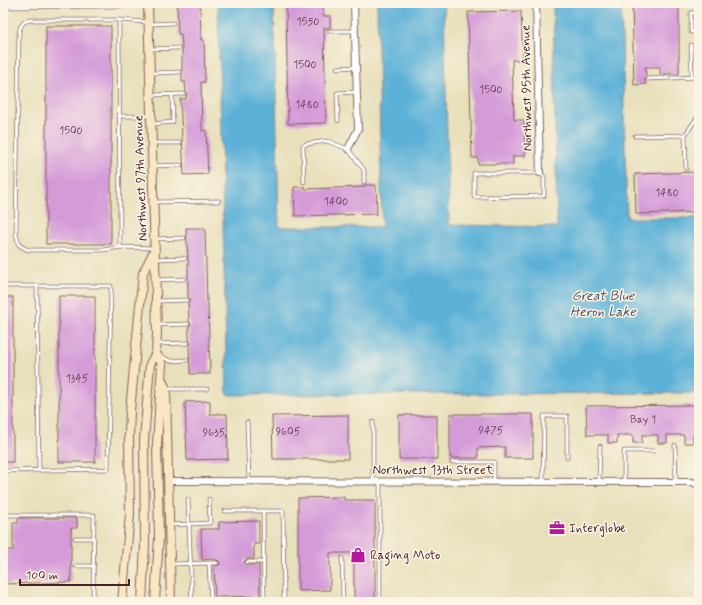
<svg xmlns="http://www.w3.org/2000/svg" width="702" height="605" font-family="Mynerve,sans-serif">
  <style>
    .water { fill: #5cb1d8; stroke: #536882 }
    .building { fill: #d59bd9 }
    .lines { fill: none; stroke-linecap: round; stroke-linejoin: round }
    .lane-casing { stroke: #81635d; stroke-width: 4.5 }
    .street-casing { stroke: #81635d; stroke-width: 8 }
    .secondary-casing { stroke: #81635d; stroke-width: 10 }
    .lane { stroke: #fff; stroke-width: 3 }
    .street { stroke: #fff; stroke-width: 6 }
    .secondary { stroke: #f9e7c3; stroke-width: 8 }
    .labels { text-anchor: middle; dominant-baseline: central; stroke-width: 3; stroke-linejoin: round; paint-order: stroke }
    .number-label { font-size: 11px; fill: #6d3e56 }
    .street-label { font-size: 13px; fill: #4a1f2b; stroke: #fcf5e5 }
    .poi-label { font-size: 13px; fill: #4a1f2b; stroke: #fcf5e5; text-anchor: start }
    .water-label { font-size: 14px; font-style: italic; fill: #505268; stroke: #fcf5e5 }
  </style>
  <rect width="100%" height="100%" fill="#fcf5e5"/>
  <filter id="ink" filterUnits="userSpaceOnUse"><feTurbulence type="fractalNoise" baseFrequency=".025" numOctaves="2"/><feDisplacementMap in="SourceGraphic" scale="8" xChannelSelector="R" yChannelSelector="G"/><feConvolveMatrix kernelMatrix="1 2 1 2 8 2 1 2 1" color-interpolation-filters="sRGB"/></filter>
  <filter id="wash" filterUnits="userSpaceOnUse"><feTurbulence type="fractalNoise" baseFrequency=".012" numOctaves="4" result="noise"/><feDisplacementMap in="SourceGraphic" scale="16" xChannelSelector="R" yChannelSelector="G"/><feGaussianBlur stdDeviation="0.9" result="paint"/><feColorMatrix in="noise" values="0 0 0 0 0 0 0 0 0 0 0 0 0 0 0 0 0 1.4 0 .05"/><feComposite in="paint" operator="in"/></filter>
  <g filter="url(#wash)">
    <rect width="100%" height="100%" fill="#e8e0bb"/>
    <polygon class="water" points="218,3 274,3 279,227 382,227 377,3 444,3 449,225 557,227 553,3 621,3 627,218 699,218 699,393 227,395"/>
    <g id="blocks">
      <g class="building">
        <polygon points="177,3 200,3 201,40 204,40 205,82 201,82 202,131 206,130 208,174 184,175 180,99 186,99 187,94 186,92 185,82 182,82 182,48 181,34 178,34"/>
        <polygon points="323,3 323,16 330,16 330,28 324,28 326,123 288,124 286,4"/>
        <polygon points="632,3 644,3 644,5 679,5 679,74 660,74 660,67 645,67 646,76 644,79 646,84 634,85"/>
        <polygon points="521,11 523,60 512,60 514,120 524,120 525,156 513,156 513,164 478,164 478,158 472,158 468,12"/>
        <rect x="46" y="26" width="65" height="218"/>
        <polygon points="699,172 699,212 636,214 635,174"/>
        <polygon points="364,185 376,185 377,214 295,216 294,187 305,187 305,189 364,187"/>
        <polygon points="186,228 205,228 207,303 208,303 210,374 190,374 189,346 191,343 189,340 189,327 191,324 189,321 188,303 190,300 188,297 188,258"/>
        <rect x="59" y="296" width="36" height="166"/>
        <rect x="3" y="297" width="10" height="165"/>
        <polygon points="210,401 210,414 227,414 228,459 187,460 185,402"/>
        <polygon points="699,405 699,435 693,435 693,443 684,443 684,435 667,435 667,443 658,443 658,435 642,435 642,443 633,443 633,435 617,435 617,443 608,443 608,435 587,435 586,406"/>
        <polygon points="450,414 533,414 533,458 505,458 505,447 478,448 478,458 450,458"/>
        <polygon points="348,415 348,459 273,459 272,416"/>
        <rect x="399" y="415" width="38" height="44"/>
        <polygon points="344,497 344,500 375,500 375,602 354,602 354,553 330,553 330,590 298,591 298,498"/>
        <polygon points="18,518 77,518 77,528 71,528 71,582 3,584 3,550 13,550 13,523 18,523"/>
        <polygon points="259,521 259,544 254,544 254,559 246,559 244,562 247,565 259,565 260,596 215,597 214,566 219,565 220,563 219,561 214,559 202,560 201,529 219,529 219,522"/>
      </g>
    </g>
  </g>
  <g filter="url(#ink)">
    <use href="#blocks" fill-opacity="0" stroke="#81635d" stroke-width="1"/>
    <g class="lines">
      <defs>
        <g id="lane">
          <polyline points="3,7 120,6"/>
          <polyline points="699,12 691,13 691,32 699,32"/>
          <polyline points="119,20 120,247"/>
          <path d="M147,22L119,20H32C24,20 21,24 19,32L16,234L19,245L26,249L30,250H104L120,247L153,248"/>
          <polyline points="150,24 173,23"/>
          <polyline points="329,31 355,31"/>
          <polyline points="691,45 692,77"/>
          <polyline points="151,49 179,48"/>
          <polyline points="337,68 356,67"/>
          <polyline points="152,73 179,72"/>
          <polyline points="647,79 699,77"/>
          <polyline points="152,95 184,94"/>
          <polyline points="119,116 151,116"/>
          <polyline points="338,121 337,93 357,92"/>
          <polyline points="153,124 173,122 172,95"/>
          <polyline points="635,136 685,135"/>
          <polyline points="152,143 180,143"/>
          <polyline points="153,166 181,165"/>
          <polyline points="686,169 685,135 699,115"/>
          <polygon points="474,173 540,173 544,177 544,196 474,197"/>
          <polyline points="304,182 303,146 306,144 327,141 348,149 364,170 364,182"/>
          <polyline points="154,202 219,201"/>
          <polyline points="155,239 184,238"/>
          <polyline points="155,259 185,258"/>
          <polyline points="157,280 184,279"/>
          <polyline points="3,286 111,286 108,469 3,471"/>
          <polyline points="37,286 39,470"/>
          <polyline points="158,301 187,300"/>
          <polyline points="158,325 188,324"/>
          <polyline points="156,344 188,343"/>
          <polyline points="159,355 170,361 187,360"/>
          <polyline points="166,389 207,389"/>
          <polyline points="247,422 249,481"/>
          <polyline points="373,422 373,481"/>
          <polyline points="675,445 676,482"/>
          <polyline points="452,462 494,462 494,482"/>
          <polyline points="380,482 380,602"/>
          <polyline points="543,482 544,416 567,416 567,458"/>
          <polyline points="599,482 600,446"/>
          <polyline points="624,482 624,451 654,451"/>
          <polyline points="698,484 699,478"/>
          <polyline points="188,499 192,602"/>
          <polyline points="225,511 283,511 284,602"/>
          <polyline points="263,511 264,602"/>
          <polyline points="3,515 94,515 93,601 3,601"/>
          <polyline points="170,525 210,523 209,499"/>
          <polyline points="75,538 94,538"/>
          <polyline points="342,558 343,602"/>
          <polyline points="247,562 264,562"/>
          <polyline points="209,563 217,563"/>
          <polyline points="171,564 209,563 211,602"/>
          <polyline points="75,566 93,566"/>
        </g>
        <g id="street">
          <polyline points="536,3 540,173"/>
          <polyline points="348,149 358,129 354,3"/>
          <polyline points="169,481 676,482 692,482 699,485"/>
        </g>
        <g id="secondary">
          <polyline points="162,380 166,389 171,602"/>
          <polyline points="122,602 130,514 129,435 130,411 143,273 154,251"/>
          <polyline points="142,602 145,545 144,440 150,364 156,353 157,333 148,3"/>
          <polyline points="155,602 159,537 157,445 162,364 156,353"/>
        </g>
      </defs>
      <use href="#lane" class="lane-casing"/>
      <use href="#street" class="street-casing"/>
      <use href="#secondary" class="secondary-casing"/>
      <use href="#lane" class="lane"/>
      <use href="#street" class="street"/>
      <use href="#secondary" class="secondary"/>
    </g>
  </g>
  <defs>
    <symbol id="office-bare" viewBox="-9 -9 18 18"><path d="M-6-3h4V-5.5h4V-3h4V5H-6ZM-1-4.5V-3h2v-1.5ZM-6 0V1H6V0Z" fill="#b5179e" stroke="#fcf5e5" stroke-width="2.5" paint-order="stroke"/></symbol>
    <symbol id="shop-bare" viewBox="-9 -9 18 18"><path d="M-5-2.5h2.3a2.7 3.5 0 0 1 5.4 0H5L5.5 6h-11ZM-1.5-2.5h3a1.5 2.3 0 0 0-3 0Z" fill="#b5179e" stroke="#fcf5e5" stroke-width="2.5" paint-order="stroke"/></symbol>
  </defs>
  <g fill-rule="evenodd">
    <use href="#office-bare" x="546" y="517" width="22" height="22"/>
    <use href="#shop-bare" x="347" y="544" width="22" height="22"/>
  </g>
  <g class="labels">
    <g class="number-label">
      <text x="308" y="22">1550</text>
      <text x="305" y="65">1500</text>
      <text x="491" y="90">1500</text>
      <text x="307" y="105">1480</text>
      <text x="71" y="131">1500</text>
      <text x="667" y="193">1480</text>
      <text x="336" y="202">1400</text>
      <text x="77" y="379">1345</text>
      <text x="643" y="420">Bay 1</text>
      <text x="491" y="431">9475</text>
      <text x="288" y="432">9605</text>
      <text x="214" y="433">9635</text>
    </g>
    <g class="street-label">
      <text transform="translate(527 88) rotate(-91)">Northwest 95th Avenue</text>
      <text transform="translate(141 178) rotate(-92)">Northwest 97th Avenue</text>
      <text x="433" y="470">Northwest 13th Street</text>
    </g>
    <g class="poi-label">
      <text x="569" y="528">Interglobe</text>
      <text x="370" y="555">Raging Moto</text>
    </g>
    <g class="water-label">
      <text x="603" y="296">Great Blue<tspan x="603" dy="16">Heron Lake</tspan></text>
    </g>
  </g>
  <rect width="702" height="605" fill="none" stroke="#fcf5e5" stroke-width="16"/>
  <path d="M20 579v6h109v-6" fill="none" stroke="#4a1f2b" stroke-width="2"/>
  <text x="26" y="579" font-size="12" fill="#4a1f2b" stroke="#fcf5e5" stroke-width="3" paint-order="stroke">100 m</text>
</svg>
